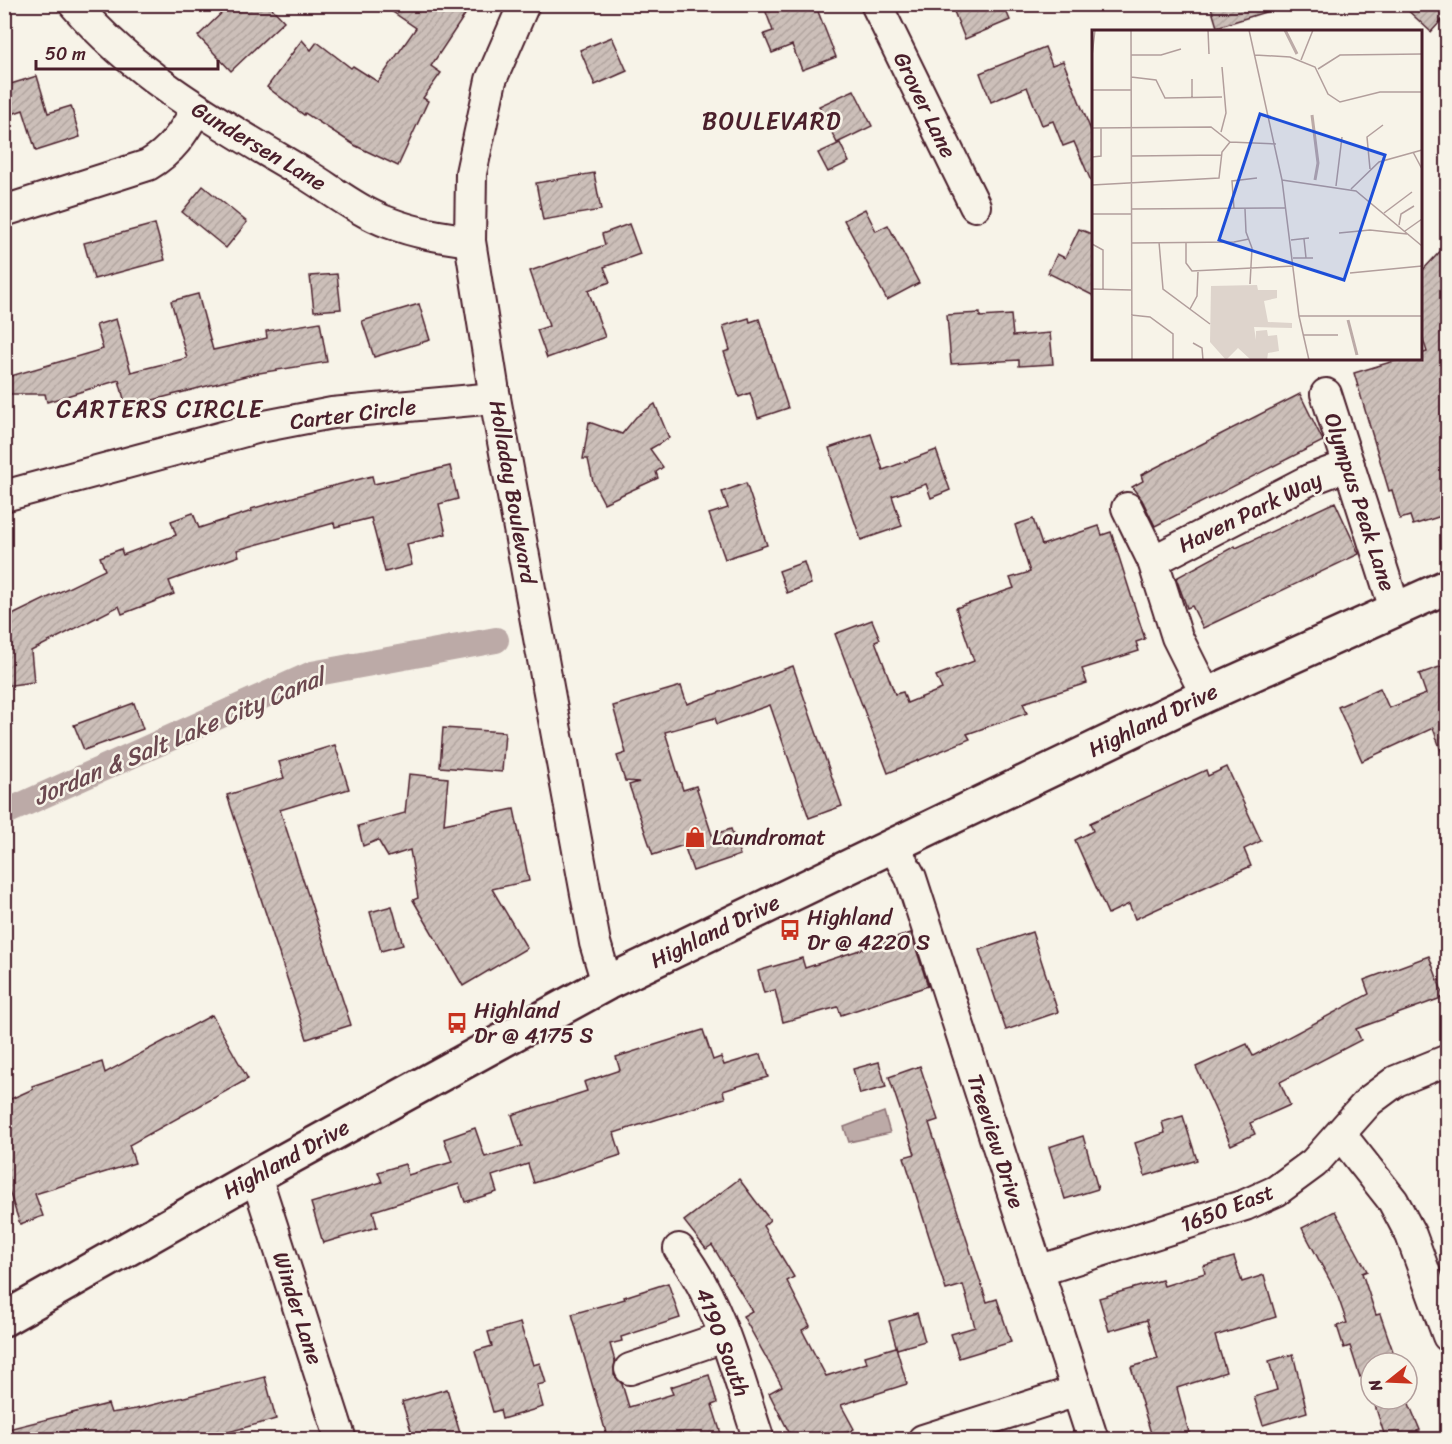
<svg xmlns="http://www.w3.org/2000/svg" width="1452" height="1444" font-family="Sriracha,sans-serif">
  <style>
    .water { fill: #bcaaa7; stroke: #8e7275; stroke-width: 1.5 }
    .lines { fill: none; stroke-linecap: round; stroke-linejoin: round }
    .canal { stroke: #bcaaa7; stroke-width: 26 }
    .building { fill: url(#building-hatch); stroke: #4a1f2b; stroke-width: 1.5 }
    .minor-casing { stroke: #4a1f2b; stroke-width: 34 }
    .major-casing { stroke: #4a1f2b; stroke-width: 38 }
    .minor { stroke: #f7f3e8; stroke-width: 30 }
    .major { stroke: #f7f3e8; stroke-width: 33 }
    .labels { text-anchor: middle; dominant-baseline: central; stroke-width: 5; stroke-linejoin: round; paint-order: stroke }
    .street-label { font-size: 22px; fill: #4a1f2b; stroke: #f7f3e8 }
    .poi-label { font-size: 22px; fill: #4a1f2b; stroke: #f7f3e8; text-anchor: start }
    .neighbourhood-label { font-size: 24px; letter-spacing: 1.5px; fill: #4a1f2b; stroke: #f7f3e8 }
    .water-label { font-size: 24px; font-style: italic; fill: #6c4950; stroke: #f7f3e8 }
    .inset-river { fill: none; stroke: #bcaaa7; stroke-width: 3 }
    .inset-road { fill: none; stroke: #b29e9c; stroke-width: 1.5 }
    .view { fill: #1d4ed8; fill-opacity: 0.15; stroke: #1d4ed8; stroke-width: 3 }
    .inset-edge { fill: none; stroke: #4a1f2b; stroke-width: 3 }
  </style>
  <defs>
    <pattern id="building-hatch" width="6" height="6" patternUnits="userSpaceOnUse" patternTransform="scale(1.5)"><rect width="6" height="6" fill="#ccbfb9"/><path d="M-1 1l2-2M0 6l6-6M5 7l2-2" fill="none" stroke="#b1a49f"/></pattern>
  </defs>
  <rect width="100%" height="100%" fill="#f7f3e8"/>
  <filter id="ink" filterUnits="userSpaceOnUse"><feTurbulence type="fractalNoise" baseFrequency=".0167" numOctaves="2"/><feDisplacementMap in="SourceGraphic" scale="12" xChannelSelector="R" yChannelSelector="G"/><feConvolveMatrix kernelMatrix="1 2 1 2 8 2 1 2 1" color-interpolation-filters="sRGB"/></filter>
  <g filter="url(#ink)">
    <polygon class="water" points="884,1112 890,1133 849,1142 844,1127"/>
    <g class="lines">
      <polyline class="canal" points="4,813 312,674 496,640"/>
    </g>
    <g class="building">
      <polygon points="231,4 268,4 284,21 231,71 198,36"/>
      <polygon points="381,4 472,4 431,66 441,73 423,98 428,101 398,166 356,146 305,113 304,115 267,87 302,40 311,50 317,42 351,68 353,66 378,82 416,28"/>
      <polygon points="763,4 815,4 836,57 802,70 792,45 772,53 764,34 773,31"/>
      <polygon points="951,4 1003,4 1010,20 965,39"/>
      <polygon points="1210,4 1274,4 1275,9 1217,27"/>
      <polygon points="1401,4 1448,4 1448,13 1431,32"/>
      <polygon points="612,37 627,71 595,85 580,50"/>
      <polygon points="1045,47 1052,65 1063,61 1094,138 1094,188 1074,142 1063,146 1053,121 1042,125 1027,87 991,102 980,73"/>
      <polygon points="37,76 48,113 71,106 80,137 36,151 23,110 12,114 4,86"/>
      <polygon points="854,90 872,126 837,143 819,106"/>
      <polygon points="840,143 849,162 828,172 818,153"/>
      <polygon points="594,173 601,210 543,220 536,183"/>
      <polygon points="203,186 247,222 226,248 182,212"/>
      <polygon points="865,209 876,231 888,225 919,283 887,300 844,220"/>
      <polygon points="155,224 165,260 94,279 84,243"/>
      <polygon points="629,224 640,254 604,267 610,282 588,290 605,337 547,358 537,330 549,326 530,271 605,245 602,234"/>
      <polygon points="1079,229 1094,235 1094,296 1048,273 1057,254 1065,258"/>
      <polygon points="1448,243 1448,514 1413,525 1410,516 1400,519 1392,490 1389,491 1354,373 1404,358 1420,358 1420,354 1427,352 1420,330 1420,273"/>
      <polygon points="337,274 341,309 314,311 310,276"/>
      <polygon points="198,294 213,350 267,338 266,331 320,322 327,362 253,374 126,407 119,380 47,402 45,394 4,394 4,378 103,349 96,325 116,319 131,372 187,358 171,301"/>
      <polygon points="419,304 430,340 374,357 362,321"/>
      <polygon points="980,313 980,317 1011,315 1013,336 1050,333 1053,364 1019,366 1019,360 951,364 947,315"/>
      <polygon points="749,318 750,322 759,319 788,408 758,418 750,393 739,397 724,352 730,350 723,326"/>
      <polygon points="1300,394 1323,441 1155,526 1142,500 1132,487 1143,481 1141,475"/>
      <polygon points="655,404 669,438 650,449 663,467 656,472 658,478 604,503 593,482 588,459 583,459 589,422 622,434 636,417"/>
      <polygon points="871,434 883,470 936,450 950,490 931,498 926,484 892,496 902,526 861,540 829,448"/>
      <polygon points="450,466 458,499 439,504 446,534 407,544 412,565 385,572 371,518 335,527 334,523 237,550 239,556 169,581 174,594 122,614 119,606 31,651 34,682 4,686 4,619 105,570 100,557 121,549 123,555 176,535 171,521 193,513 199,528 252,511 251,509 325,488 372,476 374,484"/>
      <polygon points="746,483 767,545 725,559 709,514 728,508 722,492"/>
      <polygon points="1335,502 1359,554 1203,628 1192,606 1187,608 1176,578 1235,546 1236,548"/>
      <polygon points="1033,519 1042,545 1099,526 1102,535 1111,532 1145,639 1136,642 1139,651 1082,669 1087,683 1023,703 1027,713 967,734 970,739 888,773 835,634 872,620 880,639 875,641 895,694 903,692 907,703 942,689 936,676 974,661 956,608 1014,588 1010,578 1030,572 1015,525"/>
      <polygon points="804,562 811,584 787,593 779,571"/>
      <polygon points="1448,664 1448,762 1445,762 1433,728 1362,761 1338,707 1380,688 1389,708 1426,694 1419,674"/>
      <polygon points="793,666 842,806 809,818 770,705 717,724 715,718 665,732 683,790 696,786 712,835 731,829 740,855 693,871 684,845 653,855 629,785 639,782 625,781 617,756 626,753 613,706 681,686 687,704"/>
      <polygon points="134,703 143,729 84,750 74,725"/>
      <polygon points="443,728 505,732 502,772 440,767"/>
      <polygon points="335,745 349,789 280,810 351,1025 307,1039 227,795 284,778 279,762"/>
      <polygon points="1227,767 1261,841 1244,849 1251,866 1135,919 1129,904 1108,914 1075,840 1093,831 1090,823 1206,770 1208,776"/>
      <polygon points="409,774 448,778 444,824 514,809 529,881 492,889 527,948 463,986 413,900 418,898 410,850 388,857 378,840 363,846 358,826 405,813"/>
      <polygon points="392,906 403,945 381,951 370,912"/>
      <polygon points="1032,932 1058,1012 1006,1030 979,950"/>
      <polygon points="911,933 928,986 841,1015 838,1007 783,1022 775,990 764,993 758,971 802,958 805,968"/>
      <polygon points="1429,956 1444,997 1356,1029 1361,1040 1280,1082 1290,1105 1250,1123 1255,1134 1231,1145 1196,1067 1247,1044 1253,1056 1369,994 1364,980"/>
      <polygon points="212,1015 248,1079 129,1145 135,1163 35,1194 43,1216 20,1224 4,1176 4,1102 33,1089 32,1086 102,1062 105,1073"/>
      <polygon points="703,1030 713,1060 721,1057 724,1065 761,1054 768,1077 723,1091 725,1098 614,1133 621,1155 534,1183 528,1164 492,1176 497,1192 465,1202 459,1184 373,1211 377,1227 323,1243 311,1203 382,1182 378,1172 405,1164 408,1175 452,1162 444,1139 475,1128 485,1157 522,1146 512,1115 587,1091 584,1082 620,1070 616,1057"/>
      <polygon points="879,1062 886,1087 860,1094 853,1069"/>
      <polygon points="920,1066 938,1120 929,1123 987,1302 997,1299 1011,1342 959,1358 951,1334 975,1327 963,1285 946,1290 904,1157 915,1154 889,1077"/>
      <polygon points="1183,1116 1197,1160 1145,1176 1135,1143 1165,1133 1162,1122"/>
      <polygon points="1083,1136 1098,1189 1065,1199 1049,1147"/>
      <polygon points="739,1179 770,1220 763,1226 794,1277 787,1281 810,1326 802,1330 826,1376 867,1363 865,1356 896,1347 907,1384 841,1405 854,1429 835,1440 793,1440 769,1393 782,1386 743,1316 752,1311 712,1245 706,1249 684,1221"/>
      <polygon points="1335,1211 1367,1271 1362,1273 1376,1315 1380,1314 1397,1363 1371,1363 1371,1392 1366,1375 1360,1377 1350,1346 1344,1348 1337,1326 1347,1323 1337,1294 1302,1228"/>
      <polygon points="1234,1257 1242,1282 1264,1275 1276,1317 1215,1336 1226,1372 1177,1388 1191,1440 1153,1440 1131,1367 1158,1359 1147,1320 1109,1331 1099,1298 1162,1280 1164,1286 1205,1273 1203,1266"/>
      <polygon points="668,1283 680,1318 621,1337 622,1341 610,1344 615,1361 614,1375 622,1384 629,1407 673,1394 670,1387 709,1375 717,1403 712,1405 723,1440 608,1440 572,1314 625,1299 624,1297"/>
      <polygon points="917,1313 925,1341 897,1349 889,1321"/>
      <polygon points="520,1323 533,1365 540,1363 546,1383 537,1385 543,1407 502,1419 500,1410 493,1412 475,1351 492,1346 488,1332"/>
      <polygon points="1293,1354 1307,1412 1263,1425 1254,1397 1277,1390 1269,1361"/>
      <polygon points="265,1377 276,1419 199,1440 4,1440 4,1430 108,1404 111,1413 136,1409"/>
      <polygon points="447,1389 462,1440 414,1440 402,1402"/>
      <polygon points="1373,1399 1407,1399 1420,1430 1417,1431 1418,1435 1404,1440 1386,1440"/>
    </g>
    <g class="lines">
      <defs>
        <g id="minor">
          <path d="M74,4C138,79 223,125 307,175C333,191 361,213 390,223C416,233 442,237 470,241"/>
          <polyline points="524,4 491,80 471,173 470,241 495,398 595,943 607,983"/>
          <polyline points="876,4 975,206"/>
          <path d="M4,211L148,165C172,151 183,133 197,109"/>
          <polyline points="1326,394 1395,609"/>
          <polyline points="4,496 260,427 332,413 495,398"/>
          <polyline points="1127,508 1153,561 1177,637 1206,695"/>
          <polyline points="1153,561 1309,480 1349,465"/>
          <polyline points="893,845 911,878 1093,1440"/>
          <polyline points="1341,1135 1393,1201 1411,1235 1448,1336"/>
          <polyline points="256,1176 341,1440"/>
          <path d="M679,1249C721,1304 737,1375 759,1440"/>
          <polyline points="1038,1271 1245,1205 1276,1191 1314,1163 1369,1101 1396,1081 1448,1060"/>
          <polyline points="630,1369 724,1337"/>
          <polyline points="923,1440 1077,1391"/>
        </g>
        <polyline id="major" points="4,1319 256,1176 607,983 1206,695 1448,586"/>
      </defs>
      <use href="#minor" class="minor-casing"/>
      <use href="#major" class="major-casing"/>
      <use href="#minor" class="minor"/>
      <use href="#major" class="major"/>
    </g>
  </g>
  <defs>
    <symbol id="shop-bare" viewBox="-9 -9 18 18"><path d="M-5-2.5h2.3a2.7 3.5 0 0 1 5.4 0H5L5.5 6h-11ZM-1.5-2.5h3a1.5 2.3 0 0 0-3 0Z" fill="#c8321e" stroke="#f7f3e8" stroke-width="2.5" paint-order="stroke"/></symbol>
    <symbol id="bus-bare" viewBox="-9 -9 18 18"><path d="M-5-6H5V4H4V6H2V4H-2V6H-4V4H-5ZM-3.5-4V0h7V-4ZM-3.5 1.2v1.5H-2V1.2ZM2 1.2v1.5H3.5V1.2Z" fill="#c8321e" stroke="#f7f3e8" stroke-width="2.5" paint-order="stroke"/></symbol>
  </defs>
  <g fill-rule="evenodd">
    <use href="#shop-bare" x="680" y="822" width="30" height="30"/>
    <use href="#bus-bare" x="775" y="915" width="30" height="30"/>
    <use href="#bus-bare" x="442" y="1008" width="30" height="30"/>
  </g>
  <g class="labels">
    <g class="street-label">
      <text transform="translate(925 105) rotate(64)">Grover Lane</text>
      <text transform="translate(259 146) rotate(31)">Gundersen Lane</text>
      <text transform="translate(353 414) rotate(-7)">Carter Circle</text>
      <text transform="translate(513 492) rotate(80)">Holladay Boulevard</text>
      <text transform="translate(1360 502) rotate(72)">Olympus Peak Lane</text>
      <text transform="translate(1250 512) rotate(-26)">Haven Park Way</text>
      <text transform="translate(1153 720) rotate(-26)">Highland Drive</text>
      <text transform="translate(715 931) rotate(-26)">Highland Drive</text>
      <text transform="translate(996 1141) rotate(72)">Treeview Drive</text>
      <text transform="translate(286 1159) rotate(-29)">Highland Drive</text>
      <text transform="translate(1227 1208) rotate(-21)">1650 East</text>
      <text transform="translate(298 1308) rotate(72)">Winder Lane</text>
      <text transform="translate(723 1342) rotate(69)">4190 South</text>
    </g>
    <g class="poi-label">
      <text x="712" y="837">Laundromat</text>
      <text x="807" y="917">Highland<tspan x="807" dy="25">Dr @ 4220 S</tspan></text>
      <text x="474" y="1010">Highland<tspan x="474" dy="25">Dr @ 4175 S</tspan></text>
    </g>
    <g class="neighbourhood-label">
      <text x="772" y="121">BOULEVARD</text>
      <text x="160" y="409">CARTERS CIRCLE</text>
    </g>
    <g class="water-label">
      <text transform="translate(179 737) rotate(-23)">Jordan &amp; Salt Lake City Canal</text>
    </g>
  </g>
  <g transform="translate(1092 30)">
    <rect width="330" height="330" fill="#f7f3e8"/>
    <path d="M165,255L166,260H185V268L172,271L176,292L200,293V298L162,297L164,310V301L175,300L176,306L185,305L187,321L176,323L175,330L158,329L146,318L134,330L118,312L119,256Z" fill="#ded4cc"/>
    <path class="inset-river" d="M193,0L205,24M220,85L226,133L223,150M256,290L265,325"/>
    <path class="inset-road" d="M39,0L40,330M116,0L117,24M157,0L190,150L207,286L217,330M39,25H69L89,19M163,25L198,27L223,37L236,64L248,72L288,62H330M0,26L3,0M209,30L221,0M226,39L248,25L330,24M39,47L64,50L73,68L130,67M100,49V68M0,60H39M0,98L119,97L138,112M129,102L134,83L130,37M138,112L184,114M321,122L330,139M40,126L130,125M0,127L9,126V98M278,139L275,107L291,95M190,150L264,161L330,216M0,155L127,148L130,122L138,112M244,156L250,107M259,159L287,132L330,120M39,179L194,178M142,179L140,151L165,148M153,179L154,202L160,218L158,254M292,183L320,162M0,184H39M307,195L309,184L322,176M313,201L330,189M247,203L278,200L315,204M212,209L214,228M199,210L217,208M67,212L71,259L118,294M94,212V233L100,241L201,236M39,213L142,212L157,209M0,214L11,220V260M201,228H221M258,243L330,236M0,259L39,260M98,279L105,266L106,242M39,285L58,287L81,304V330M207,286H330M211,305H246M101,313L110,318L111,330"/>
    <path class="view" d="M168,84L293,125L252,250L127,210Z"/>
    <rect width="330" height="330" class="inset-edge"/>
  </g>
  <rect width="1452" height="1444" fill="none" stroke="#f7f3e8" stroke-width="24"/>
  <rect x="12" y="12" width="1428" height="1420" fill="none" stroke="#4a1f2b" stroke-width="2" filter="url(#ink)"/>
  <g transform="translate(1389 1381) rotate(252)"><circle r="28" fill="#f7f3e8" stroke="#b29e9c" stroke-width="1.5"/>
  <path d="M0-4.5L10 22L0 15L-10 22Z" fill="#c8321e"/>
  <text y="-9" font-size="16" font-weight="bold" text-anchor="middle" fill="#4a1f2b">N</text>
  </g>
  <path d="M36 60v9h182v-9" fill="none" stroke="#4a1f2b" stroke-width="3"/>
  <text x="45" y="60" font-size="18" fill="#4a1f2b" stroke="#f7f3e8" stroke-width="4.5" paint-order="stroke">50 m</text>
</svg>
